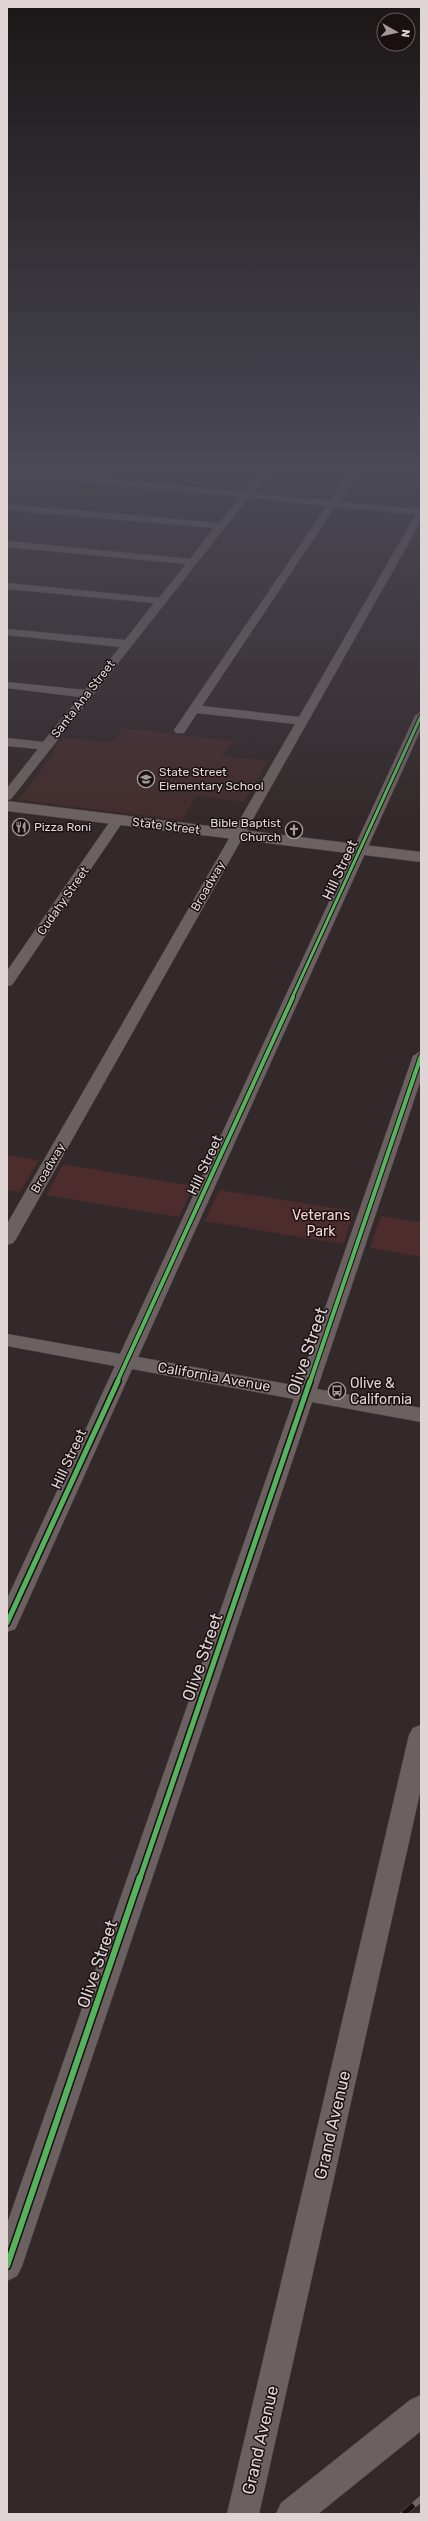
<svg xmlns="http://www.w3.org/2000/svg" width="428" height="2521" font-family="Rubik,sans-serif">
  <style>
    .built { fill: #432c2d }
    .green { fill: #4c2c2d }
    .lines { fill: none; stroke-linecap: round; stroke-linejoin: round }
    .minor-casing { stroke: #4e4546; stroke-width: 1 }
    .major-casing { stroke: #4e4546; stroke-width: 1 }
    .minor { fill: #6b6161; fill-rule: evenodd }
    .major { fill: #6e6161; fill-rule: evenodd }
    .rail-casing { stroke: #706868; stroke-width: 6 }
    .rail { stroke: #191011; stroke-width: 5; stroke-dasharray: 14; stroke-linecap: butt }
    .cycleway-far3-casing { stroke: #191011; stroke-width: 5 }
    .cycleway-far2-casing { stroke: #191011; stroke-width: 6 }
    .cycleway-far1-casing { stroke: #191011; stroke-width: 8 }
    .cycleway-casing { stroke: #191011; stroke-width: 9 }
    .cycleway-far3 { stroke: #56b35d; stroke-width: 3 }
    .cycleway-far2 { stroke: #56b35d; stroke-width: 4 }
    .cycleway-far1 { stroke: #56b35d; stroke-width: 5 }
    .cycleway { stroke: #56b35d; stroke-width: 6 }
    .labels { text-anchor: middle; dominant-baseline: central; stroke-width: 3; stroke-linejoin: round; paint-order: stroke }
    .far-street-label { font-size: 12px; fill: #e1d4d5; stroke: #191011 }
    .far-poi-label { font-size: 12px; fill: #e1d4d5; stroke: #191011; text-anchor: start }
    .street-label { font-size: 14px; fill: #e1d4d5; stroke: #191011 }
    .park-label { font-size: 14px; fill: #fad2d3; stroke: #191011 }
    .poi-label { font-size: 14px; fill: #e1d4d5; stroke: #191011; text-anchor: start }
    .near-street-label { font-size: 17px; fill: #e1d4d5; stroke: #191011 }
  </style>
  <rect width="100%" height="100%" fill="#33292a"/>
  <polygon class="built" points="123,728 232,741 222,756 268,761 244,802 197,796 182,820 18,800 55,752 54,750 63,738 111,743"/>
  <g class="green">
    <polygon points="7,1155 39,1160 20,1192 7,1190"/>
    <polygon points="63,1164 194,1186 179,1217 46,1195"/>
    <polygon points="219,1190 354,1211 343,1244 205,1221"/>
    <polygon points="381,1216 421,1222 421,1257 370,1248"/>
  </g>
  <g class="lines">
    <defs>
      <g id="minor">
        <path d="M7,471H31L244,492L260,471H269L252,494L330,501L350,471H359L339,502L421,509V521L16,1239L13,1243L7,1245V1224L295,724L197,713L184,733H176L174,730L327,506L248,498L11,799L7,800V788L38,749L7,746V738L43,742L80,697L7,688V682L85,690L120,647L7,635V629L125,640L154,603L7,589V583L159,598L186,564L7,547V541L190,559L214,528L7,510V504L219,523L240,497L7,475ZM335,507L416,514L299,717L202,706Z"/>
        <polygon points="421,712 421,729 138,1357 298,1386 413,1056 421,1051 421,1079 317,1389 421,1408 421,1422 312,1402 22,2266 17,2276 7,2281 7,2224 294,1399 132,1369 18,1623 15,1629 7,1632 7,1599 115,1366 7,1346 7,1334 120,1354 415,716"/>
        <polygon points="118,816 124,820 12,985 7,986 7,971 113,817"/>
        <polygon points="421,1725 421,1788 259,2514 227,2514 409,1735 413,1728"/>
        <polygon points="421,2395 421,2431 318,2514 276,2514 281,2503 410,2400"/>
      </g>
      <polygon id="major" points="7,801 421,852 421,862 7,811"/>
    </defs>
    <use href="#minor" class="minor-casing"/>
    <use href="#major" class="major-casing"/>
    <use href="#minor" class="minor"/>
    <use href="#major" class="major"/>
    <defs>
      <polyline id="rail" points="403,2514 421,2499"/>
    </defs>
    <use href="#rail" class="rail-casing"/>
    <use href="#rail" class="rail"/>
    <defs>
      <polyline id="cycleway-far3" points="292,998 421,716"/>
      <g id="cycleway-far2">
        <polyline points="117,1382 293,997"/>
        <polyline points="310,1382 421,1056"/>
      </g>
      <g id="cycleway-far1">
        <polyline points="7,1623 118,1381"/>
        <polyline points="140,1878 310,1381"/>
      </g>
      <polyline id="cycleway" points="7,2266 140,1877"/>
    </defs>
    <use href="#cycleway-far3" class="cycleway-far3-casing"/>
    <use href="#cycleway-far2" class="cycleway-far2-casing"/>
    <use href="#cycleway-far1" class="cycleway-far1-casing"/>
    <use href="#cycleway" class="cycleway-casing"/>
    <use href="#cycleway-far3" class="cycleway-far3"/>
    <use href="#cycleway-far2" class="cycleway-far2"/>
    <use href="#cycleway-far1" class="cycleway-far1"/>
    <use href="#cycleway" class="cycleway"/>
  </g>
  <linearGradient id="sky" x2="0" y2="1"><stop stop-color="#1c1717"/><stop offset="0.57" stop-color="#4a4955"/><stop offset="1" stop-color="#4a4955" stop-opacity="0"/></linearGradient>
  <rect width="428" height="824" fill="url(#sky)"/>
  <defs>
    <symbol id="school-ring" viewBox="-11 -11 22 22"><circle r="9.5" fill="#191011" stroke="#a49899" stroke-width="1.5"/><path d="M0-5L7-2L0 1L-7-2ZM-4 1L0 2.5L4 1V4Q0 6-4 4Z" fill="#a49899"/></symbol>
    <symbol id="restaurant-ring" viewBox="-11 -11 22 22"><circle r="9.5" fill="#191011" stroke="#a49899" stroke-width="1.5"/><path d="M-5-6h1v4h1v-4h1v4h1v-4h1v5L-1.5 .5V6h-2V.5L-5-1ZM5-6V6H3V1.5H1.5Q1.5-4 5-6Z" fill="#a49899"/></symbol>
    <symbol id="church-ring" viewBox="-11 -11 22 22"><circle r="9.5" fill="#191011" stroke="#a49899" stroke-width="1.5"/><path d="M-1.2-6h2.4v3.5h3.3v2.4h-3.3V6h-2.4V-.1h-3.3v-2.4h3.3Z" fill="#a49899"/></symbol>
    <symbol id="bus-ring" viewBox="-11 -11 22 22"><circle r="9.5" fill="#191011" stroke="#a49899" stroke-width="1.5"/><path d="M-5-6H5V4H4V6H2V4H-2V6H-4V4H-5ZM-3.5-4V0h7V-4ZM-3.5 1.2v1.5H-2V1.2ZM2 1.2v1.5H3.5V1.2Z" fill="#a49899"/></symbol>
  </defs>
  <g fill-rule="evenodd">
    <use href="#school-ring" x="136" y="769" width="20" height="20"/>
    <use href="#restaurant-ring" x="11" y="817" width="20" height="20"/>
    <use href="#church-ring" x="284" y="820" width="20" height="20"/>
    <use href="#bus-ring" x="327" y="1381" width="20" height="20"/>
  </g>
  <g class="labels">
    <g class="far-street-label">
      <text transform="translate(83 699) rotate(-52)">Santa Ana Street</text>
      <text transform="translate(166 826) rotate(7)">State Street</text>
      <text transform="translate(208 886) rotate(-60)">Broadway</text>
      <text transform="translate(63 901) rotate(-55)">Cudahy Street</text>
      <text transform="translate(48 1168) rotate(-60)">Broadway</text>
    </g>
    <g class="far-poi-label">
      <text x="159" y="772">State Street<tspan x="159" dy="14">Elementary School</tspan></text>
      <text x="281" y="823" text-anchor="end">Bible Baptist<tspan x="281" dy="14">Church</tspan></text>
      <text x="34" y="827">Pizza Roni</text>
    </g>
    <g class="street-label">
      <text transform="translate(340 870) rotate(-65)">Hill Street</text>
      <text transform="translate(205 1165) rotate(-65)">Hill Street</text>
      <text transform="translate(214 1377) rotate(10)">California Avenue</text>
      <text transform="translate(69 1459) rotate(-65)">Hill Street</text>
    </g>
    <g class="park-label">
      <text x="321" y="1215">Veterans<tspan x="321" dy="16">Park</tspan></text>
    </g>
    <g class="poi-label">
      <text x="350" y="1383">Olive &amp;<tspan x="350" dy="16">California</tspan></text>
    </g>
    <g class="near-street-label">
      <text transform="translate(307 1351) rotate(-71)">Olive Street</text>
      <text transform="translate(202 1657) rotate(-71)">Olive Street</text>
      <text transform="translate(97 1964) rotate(-71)">Olive Street</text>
      <text transform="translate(332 2125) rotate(-77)">Grand Avenue</text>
      <text transform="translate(260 2440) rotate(-77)">Grand Avenue</text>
    </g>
  </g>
  <rect width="428" height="2521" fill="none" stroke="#e1d4d5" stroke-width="16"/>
  <g transform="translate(396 32) rotate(98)"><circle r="19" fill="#191011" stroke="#695e5f"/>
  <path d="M0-3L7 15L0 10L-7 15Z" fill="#a49899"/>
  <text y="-6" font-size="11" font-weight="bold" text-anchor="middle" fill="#e1d4d5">N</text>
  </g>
</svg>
